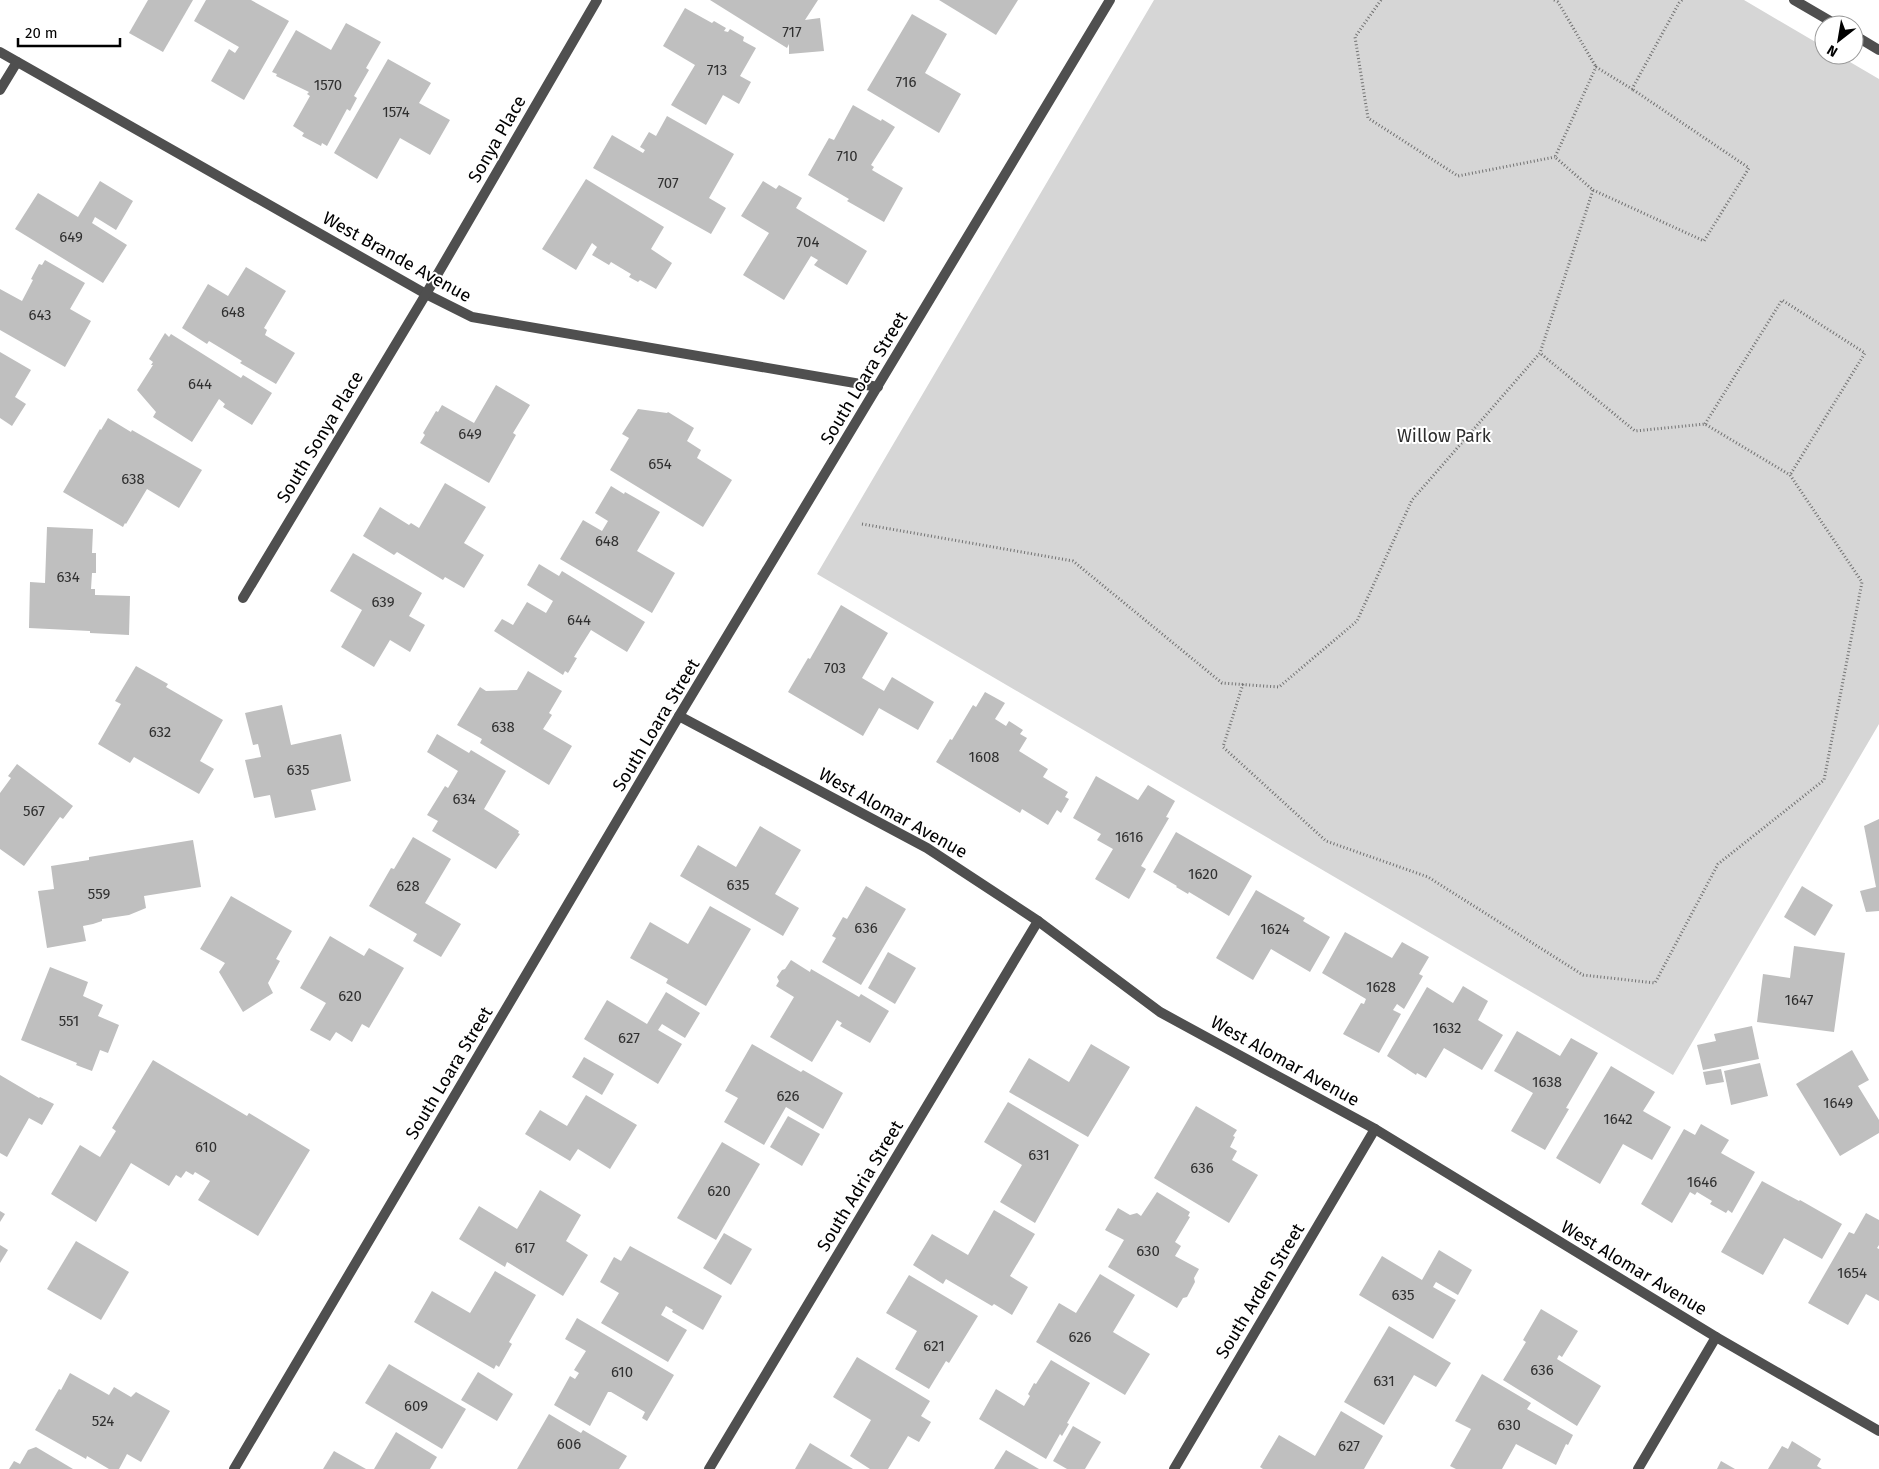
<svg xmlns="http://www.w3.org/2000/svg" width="1879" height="1469" font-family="'Fira Sans',sans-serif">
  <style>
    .green { fill: #d6d6d6 }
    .building { fill: #bfbfbf }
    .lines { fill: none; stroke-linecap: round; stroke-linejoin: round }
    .path { stroke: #717171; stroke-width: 3; stroke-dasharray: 1 2.5; stroke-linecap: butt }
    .minor { stroke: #4f4f4f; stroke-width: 10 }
    .tertiary { stroke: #4f4f4f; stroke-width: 10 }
    .labels { text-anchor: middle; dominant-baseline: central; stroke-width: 4; stroke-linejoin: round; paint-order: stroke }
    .number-label { font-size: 15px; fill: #303030 }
    .street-label { font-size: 18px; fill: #000; stroke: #fff }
    .park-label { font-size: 18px; fill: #2d2d2d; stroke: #fff }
  </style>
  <rect width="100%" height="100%" fill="#fff"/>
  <polygon class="green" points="1154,0 1744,0 1824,47 1824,55 1838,55 1879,79 1879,724 1673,1075 817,574"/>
  <g class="building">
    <polygon points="148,0 193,0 163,52 129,33"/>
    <polygon points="206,0 251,0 289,21 244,100 211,81 229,49 235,53 239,47 194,21"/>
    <polygon points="710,0 818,0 805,20 820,18 824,51 789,54 789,44 787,48"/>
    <polygon points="939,0 1018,0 996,35"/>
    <polygon points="685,8 712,23 714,21 726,28 724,31 728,32 730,29 744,37 743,41 756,48 740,76 751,82 739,104 723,95 706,125 671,105 695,65 663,46"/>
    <polygon points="912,14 947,34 925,73 961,94 939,133 867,90"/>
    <polygon points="346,23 381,42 366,68 369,70 354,96 357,98 350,111 347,109 327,146 322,143 321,146 302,136 304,133 293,126 310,96 307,94 309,92 276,76 277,74 272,72 296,30 331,50"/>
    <polygon points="388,59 431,83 419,103 450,120 430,155 400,138 377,179 334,153"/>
    <polygon points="853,105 881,121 882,119 895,127 871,165 874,167 872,170 903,188 884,222 847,201 849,199 808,175 829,138 834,140"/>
    <polygon points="667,116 734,154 709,198 726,208 711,234 593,168 612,135 643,153 645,150 640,147 649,132 656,136"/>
    <polygon points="586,179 664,227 651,249 672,263 656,289 640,280 638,282 629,277 631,274 611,262 609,265 592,255 597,247 592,243 576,270 542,249"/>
    <polygon points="100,181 133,201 116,230 95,217 92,223 127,245 103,283 15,229 38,193 78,217"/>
    <polygon points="763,181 776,189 779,185 802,198 796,208 867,251 847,285 814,265 818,260 811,256 784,300 743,275 769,233 741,216"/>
    <polygon points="45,260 85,283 70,309 91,321 65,367 0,330 0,289 22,301 33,280 31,279 39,264 42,265"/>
    <polygon points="246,267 286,291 264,328 267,330 265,335 295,353 276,384 240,363 242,361 209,341 207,344 182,328 208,284 228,296"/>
    <polygon points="165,333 169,337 171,334 241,378 243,375 272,393 252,425 223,407 225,404 219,399 192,442 153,417 156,412 137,390 153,365 151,365 153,362 149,359"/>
    <polygon points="0,352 31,370 15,397 26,404 12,426 0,418"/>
    <polygon points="496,385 530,405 513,433 516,435 489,483 420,443 425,435 423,433 436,411 438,412 442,405 474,423"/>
    <polygon points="638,409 667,413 668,412 694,428 687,441 701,450 697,458 732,480 703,527 610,470 629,438 622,434"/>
    <polygon points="108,418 131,432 132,430 202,470 179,508 147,489 126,524 125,523 123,527 63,492 100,429 101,430"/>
    <polygon points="445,483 486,507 464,543 484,555 464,588 445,577 443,580 397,552 394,555 363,536 380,507 409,525 411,523 419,528"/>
    <polygon points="611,486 624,494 625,492 660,512 637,551 675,573 652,613 560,559 583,520 602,531 608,521 595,513"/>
    <polygon points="47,527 93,529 92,553 96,553 96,573 92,573 91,589 95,589 95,595 130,596 129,635 90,633 90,631 29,628 30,582 45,583"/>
    <polygon points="353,553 422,593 409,616 425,625 410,652 390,640 374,667 341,647 362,610 330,591"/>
    <polygon points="539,564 559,576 562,571 645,622 627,652 591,630 574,657 577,658 568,673 565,671 563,675 494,631 502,619 513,625 527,602 546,613 553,601 527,585"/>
    <polygon points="841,605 888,633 862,678 884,691 892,677 934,702 918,730 879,708 863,736 788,692 808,658 810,659"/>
    <polygon points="136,666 168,684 166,687 223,720 200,761 214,769 199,794 134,757 130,763 98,744 121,704 115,701"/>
    <polygon points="528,671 562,691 549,713 552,715 543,729 572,746 549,785 480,743 482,739 457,725 480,687 486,691 517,690"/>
    <polygon points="985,692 1005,703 995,719 1006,726 1009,721 1023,730 1020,734 1027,738 1019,751 1048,769 1043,777 1068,792 1065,797 1069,799 1061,813 1057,810 1048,825 1022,809 1020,813 936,762 950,739 952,740 973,705 976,707"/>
    <polygon points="282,705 291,745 341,734 351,781 311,790 316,810 275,818 270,795 254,798 245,760 261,757 258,744 253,745 245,713"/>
    <polygon points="437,734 469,753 471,750 506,771 484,809 519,831 518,833 520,834 496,869 432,831 438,821 427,815 445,786 448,788 458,771 427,752"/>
    <polygon points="17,764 73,806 63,819 60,817 24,866 0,849 0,793 11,778 8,776"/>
    <polygon points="1096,776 1138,800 1148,785 1175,801 1166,817 1169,818 1141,866 1146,869 1129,899 1095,879 1113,849 1097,840 1101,834 1073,818"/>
    <polygon points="1879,819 1879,911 1866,912 1860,891 1876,887 1864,826"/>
    <polygon points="760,826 801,850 775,894 799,908 783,936 680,876 698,845 736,867"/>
    <polygon points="1176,832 1252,876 1229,916 1189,892 1188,894 1176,887 1177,886 1153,872"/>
    <polygon points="413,837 451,859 425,903 461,924 441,957 413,941 417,934 369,906 391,868 394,869"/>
    <polygon points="193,840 201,887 144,896 146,908 129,915 102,919 102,921 93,924 83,926 86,941 47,948 38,891 54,889 51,866 89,860 89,857"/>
    <polygon points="866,886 906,909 861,985 822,962 836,938 832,936 843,917 847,919"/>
    <polygon points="1802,886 1833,905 1815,936 1784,917"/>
    <polygon points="1256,890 1305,918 1303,921 1330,937 1310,972 1271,949 1253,980 1216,958"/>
    <polygon points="231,896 292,931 276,959 280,961 268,983 273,993 243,1012 219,972 225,963 200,949"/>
    <polygon points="710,906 751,929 706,1006 666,983 668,979 630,958 650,922 688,944"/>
    <polygon points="1345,932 1392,958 1402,942 1429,957 1419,974 1423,976 1404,1009 1397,1004 1393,1010 1401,1014 1379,1053 1343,1034 1361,1003 1364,1004 1366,999 1322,973"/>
    <polygon points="330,936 364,956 369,948 404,968 369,1028 362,1024 352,1042 336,1032 330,1041 310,1030 326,1003 300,988"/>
    <polygon points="1794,946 1845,953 1834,1032 1757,1022 1763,974 1790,978"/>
    <polygon points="888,952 916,968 895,1004 868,988"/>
    <polygon points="791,960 810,972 811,969 859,997 861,994 889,1011 870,1043 840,1026 842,1023 837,1020 812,1062 770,1037 794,997 776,986 779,981 777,977 782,970 785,969"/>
    <polygon points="50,967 88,982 83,996 103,1005 98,1016 119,1025 108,1053 100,1050 92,1071 76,1065 77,1063 21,1040"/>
    <polygon points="1463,986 1488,1001 1478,1020 1503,1035 1482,1070 1444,1048 1426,1078 1417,1073 1416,1075 1387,1056 1427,987 1453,1003"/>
    <polygon points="666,992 700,1013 685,1038 662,1024 658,1030 682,1044 658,1084 584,1039 607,1000 647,1024"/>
    <polygon points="1752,1026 1759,1059 1703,1070 1697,1045 1716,1041 1714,1034"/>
    <polygon points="1517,1031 1560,1056 1571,1038 1598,1053 1566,1108 1569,1109 1545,1150 1511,1131 1533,1093 1494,1071"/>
    <polygon points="752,1044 801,1072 803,1070 843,1093 823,1129 786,1107 764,1145 724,1122 738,1098 725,1091"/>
    <polygon points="1091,1044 1130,1067 1088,1137 1009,1092 1029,1058 1069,1082"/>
    <polygon points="1852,1050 1869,1080 1858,1086 1879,1120 1879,1133 1840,1156 1796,1084"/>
    <polygon points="584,1057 614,1074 602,1095 572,1077"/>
    <polygon points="153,1060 247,1116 249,1113 310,1150 258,1236 198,1200 210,1181 195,1172 193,1175 186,1171 181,1178 176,1175 169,1186 131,1163 96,1222 51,1194 80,1145 100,1157 116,1131 112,1128"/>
    <polygon points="1760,1063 1768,1096 1731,1105 1724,1071"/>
    <polygon points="1611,1066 1655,1092 1643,1111 1671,1127 1652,1160 1623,1144 1600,1184 1556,1158"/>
    <polygon points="1721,1069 1724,1082 1706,1085 1703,1072"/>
    <polygon points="0,1075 39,1098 40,1097 54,1104 42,1125 29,1118 7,1157 0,1153"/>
    <polygon points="586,1095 637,1125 610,1169 578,1149 570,1161 525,1134 540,1110 567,1126"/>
    <polygon points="1008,1102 1079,1145 1035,1223 1000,1202 1022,1165 984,1142"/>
    <polygon points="1196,1106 1237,1130 1233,1136 1235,1137 1230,1147 1237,1151 1232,1160 1258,1175 1229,1223 1154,1178"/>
    <polygon points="788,1116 820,1134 802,1166 770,1147"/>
    <polygon points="1701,1124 1729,1140 1721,1153 1755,1172 1732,1213 1728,1210 1726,1213 1710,1204 1712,1201 1697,1192 1695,1195 1690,1192 1672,1223 1641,1204 1684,1129 1695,1135"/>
    <polygon points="722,1142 760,1164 716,1240 677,1218"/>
    <polygon points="1762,1181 1799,1201 1800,1200 1842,1224 1822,1259 1784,1238 1763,1275 1721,1252"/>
    <polygon points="540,1190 581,1215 566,1241 588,1255 563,1296 507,1262 505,1267 459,1239 479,1206 517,1229"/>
    <polygon points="1157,1192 1190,1212 1188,1216 1190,1217 1175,1242 1181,1246 1175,1256 1199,1269 1194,1278 1195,1282 1187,1297 1183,1298 1177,1308 1108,1267 1124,1240 1105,1230 1118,1208 1130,1215 1137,1213 1141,1216"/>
    <polygon points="994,1210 1035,1234 1010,1276 1028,1287 1012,1315 994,1304 992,1306 946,1279 943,1284 913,1265 932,1234 968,1255"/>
    <polygon points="0,1211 5,1214 0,1222"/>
    <polygon points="1866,1213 1879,1220 1879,1245 1877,1248 1879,1249 1879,1301 1866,1294 1848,1325 1808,1303 1849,1232 1854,1234"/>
    <polygon points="724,1233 752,1249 731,1285 703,1268"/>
    <polygon points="76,1241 129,1272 101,1320 47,1289"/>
    <polygon points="0,1245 8,1250 0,1263"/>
    <polygon points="630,1246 722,1296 703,1330 672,1312 673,1310 666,1306 661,1315 687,1330 668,1362 601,1323 619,1293 600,1282 614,1257 621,1261"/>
    <polygon points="1439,1250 1472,1270 1458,1295 1436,1282 1433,1287 1456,1300 1433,1339 1359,1295 1382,1256 1422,1280"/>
    <polygon points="495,1271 536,1295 509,1342 512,1344 499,1367 496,1365 494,1369 414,1322 432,1291 470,1313"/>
    <polygon points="1100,1274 1135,1295 1113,1332 1150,1354 1125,1395 1036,1342 1059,1303 1076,1313"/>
    <polygon points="909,1275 978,1316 949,1363 946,1361 929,1389 895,1369 917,1331 886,1313"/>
    <polygon points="1541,1309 1578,1331 1562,1357 1559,1355 1557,1359 1601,1386 1577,1426 1503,1380 1526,1342 1523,1340"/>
    <polygon points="577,1318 674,1375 647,1421 642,1418 645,1412 611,1392 608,1392 590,1426 554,1405 570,1376 575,1379 579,1373 574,1370 586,1351 565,1339"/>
    <polygon points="1389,1326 1451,1363 1436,1387 1414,1375 1384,1425 1344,1402"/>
    <polygon points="857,1357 930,1401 921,1416 931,1422 919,1442 908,1436 888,1469 870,1469 850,1456 871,1420 833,1397"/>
    <polygon points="1051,1360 1090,1383 1067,1423 1069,1424 1062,1436 1060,1434 1046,1459 979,1419 996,1389 1024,1406 1030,1396 1028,1394 1034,1383 1036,1384"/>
    <polygon points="389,1364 466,1409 442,1449 365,1403"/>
    <polygon points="478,1372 513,1394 497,1421 461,1400"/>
    <polygon points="70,1373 109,1395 114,1387 131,1397 136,1392 170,1411 141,1462 127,1454 119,1469 109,1469 87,1456 86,1459 35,1430 59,1389 61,1390"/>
    <polygon points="1482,1374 1531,1403 1527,1409 1573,1435 1568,1445 1566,1444 1556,1465 1516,1444 1502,1469 1456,1469 1450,1466 1471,1429 1455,1421"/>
    <polygon points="1341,1411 1383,1436 1364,1469 1263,1469 1260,1467 1279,1435 1315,1456"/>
    <polygon points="549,1414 581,1433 583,1430 627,1456 619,1469 517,1469"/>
    <polygon points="1073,1426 1101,1442 1085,1469 1067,1469 1053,1461"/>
    <polygon points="396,1432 437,1457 430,1469 374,1469"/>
    <polygon points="1792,1441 1821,1459 1817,1466 1822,1469 1768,1469 1782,1446 1788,1449"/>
    <polygon points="810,1443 853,1469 795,1469"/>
    <polygon points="36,1447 73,1469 9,1469 14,1461 20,1464 28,1450"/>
    <polygon points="1006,1450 1039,1469 994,1469"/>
    <polygon points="334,1451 366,1469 323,1469"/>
    <polygon points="1721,1461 1735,1469 1717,1469"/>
  </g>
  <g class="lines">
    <g class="path">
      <polyline points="1381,0 1355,37 1368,118 1458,176 1555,157"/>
      <polyline points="1554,0 1558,2 1596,67"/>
      <polyline points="1593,190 1704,241 1749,168 1632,89"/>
      <polyline points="1705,424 1782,300 1865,353 1790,475"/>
      <polyline points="862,524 1073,561 1222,683 1279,687 1357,621 1412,500 1540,353 1593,190 1555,157 1596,67 1632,89 1679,3 1682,0"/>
      <polyline points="1243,684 1223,747 1326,841 1428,877 1583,975 1655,983 1718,864 1824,780 1862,582 1790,475 1705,424 1635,431 1540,353"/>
    </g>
    <g class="minor">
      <polyline points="0,52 426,294 472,317 878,387"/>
      <polyline points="0,90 17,62"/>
      <polyline points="243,598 426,294 597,0"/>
      <polyline points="679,716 927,848 1038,921 1160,1012 1375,1129 1716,1337 1879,1431"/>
      <polyline points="709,1469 1038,921"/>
      <polyline points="1174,1469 1375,1129"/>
      <polyline points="1638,1469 1716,1337"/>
    </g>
    <g class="tertiary">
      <polyline points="1794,0 1837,25"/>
      <polyline points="1854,35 1879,50"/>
      <polyline points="234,1469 679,716 1110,0"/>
    </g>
  </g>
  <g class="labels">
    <g class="number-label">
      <text x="792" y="32">717</text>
      <text x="717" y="70">713</text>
      <text x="906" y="82">716</text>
      <text x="328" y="85">1570</text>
      <text x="396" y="112">1574</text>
      <text x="847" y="156">710</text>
      <text x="668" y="183">707</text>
      <text x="71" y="237">649</text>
      <text x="808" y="242">704</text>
      <text x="233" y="312">648</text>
      <text x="40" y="315">643</text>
      <text x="200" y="384">644</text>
      <text x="470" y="434">649</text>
      <text x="660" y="464">654</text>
      <text x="133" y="479">638</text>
      <text x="607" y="541">648</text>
      <text x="68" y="577">634</text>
      <text x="383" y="602">639</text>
      <text x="579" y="620">644</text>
      <text x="835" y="668">703</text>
      <text x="503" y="727">638</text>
      <text x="160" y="732">632</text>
      <text x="984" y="757">1608</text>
      <text x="298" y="770">635</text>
      <text x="464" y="799">634</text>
      <text x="34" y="811">567</text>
      <text x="1129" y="837">1616</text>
      <text x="1203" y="874">1620</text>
      <text x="738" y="885">635</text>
      <text x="408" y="886">628</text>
      <text x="99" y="894">559</text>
      <text x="866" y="928">636</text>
      <text x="1275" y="929">1624</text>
      <text x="1381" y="987">1628</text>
      <text x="350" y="996">620</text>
      <text x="1799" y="1000">1647</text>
      <text x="69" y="1021">551</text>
      <text x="1447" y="1028">1632</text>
      <text x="629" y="1038">627</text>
      <text x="1547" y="1082">1638</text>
      <text x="788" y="1096">626</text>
      <text x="1838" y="1103">1649</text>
      <text x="1618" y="1119">1642</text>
      <text x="206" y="1147">610</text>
      <text x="1039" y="1155">631</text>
      <text x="1202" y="1168">636</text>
      <text x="1702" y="1182">1646</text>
      <text x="719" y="1191">620</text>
      <text x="525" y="1248">617</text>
      <text x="1148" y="1251">630</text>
      <text x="1852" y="1273">1654</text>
      <text x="1403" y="1295">635</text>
      <text x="1080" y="1337">626</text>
      <text x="934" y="1346">621</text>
      <text x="1542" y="1370">636</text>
      <text x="622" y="1372">610</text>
      <text x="1384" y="1381">631</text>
      <text x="416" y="1406">609</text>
      <text x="103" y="1421">524</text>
      <text x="1509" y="1425">630</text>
      <text x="569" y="1444">606</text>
      <text x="1349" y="1446">627</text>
    </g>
    <g class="street-label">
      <text transform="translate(497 139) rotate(-60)">Sonya Place</text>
      <text transform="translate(397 257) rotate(29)">West Brande Avenue</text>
      <text transform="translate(864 378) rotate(-59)">South Loara Street</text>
      <text transform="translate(320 437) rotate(-59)">South Sonya Place</text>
      <text transform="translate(656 725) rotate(-59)">South Loara Street</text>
      <text transform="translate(893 813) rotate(29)">West Alomar Avenue</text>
      <text transform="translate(1285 1061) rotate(29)">West Alomar Avenue</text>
      <text transform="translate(449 1073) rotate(-59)">South Loara Street</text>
      <text transform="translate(860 1186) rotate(-59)">South Adria Street</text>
      <text transform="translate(1634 1268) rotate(31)">West Alomar Avenue</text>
      <text transform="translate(1260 1291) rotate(-59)">South Arden Street</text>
    </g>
    <g class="park-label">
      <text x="1444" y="436">Willow Park</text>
    </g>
  </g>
  <g transform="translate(1839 40) rotate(211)"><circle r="24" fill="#ffffff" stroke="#999999"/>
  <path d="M0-4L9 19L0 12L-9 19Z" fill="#000000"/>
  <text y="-8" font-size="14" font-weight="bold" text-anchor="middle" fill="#000000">N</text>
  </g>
  <path d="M18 38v8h102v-8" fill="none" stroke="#000000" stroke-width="2.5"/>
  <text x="25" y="38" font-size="15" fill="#000000" stroke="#ffffff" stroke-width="4" paint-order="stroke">20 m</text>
</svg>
